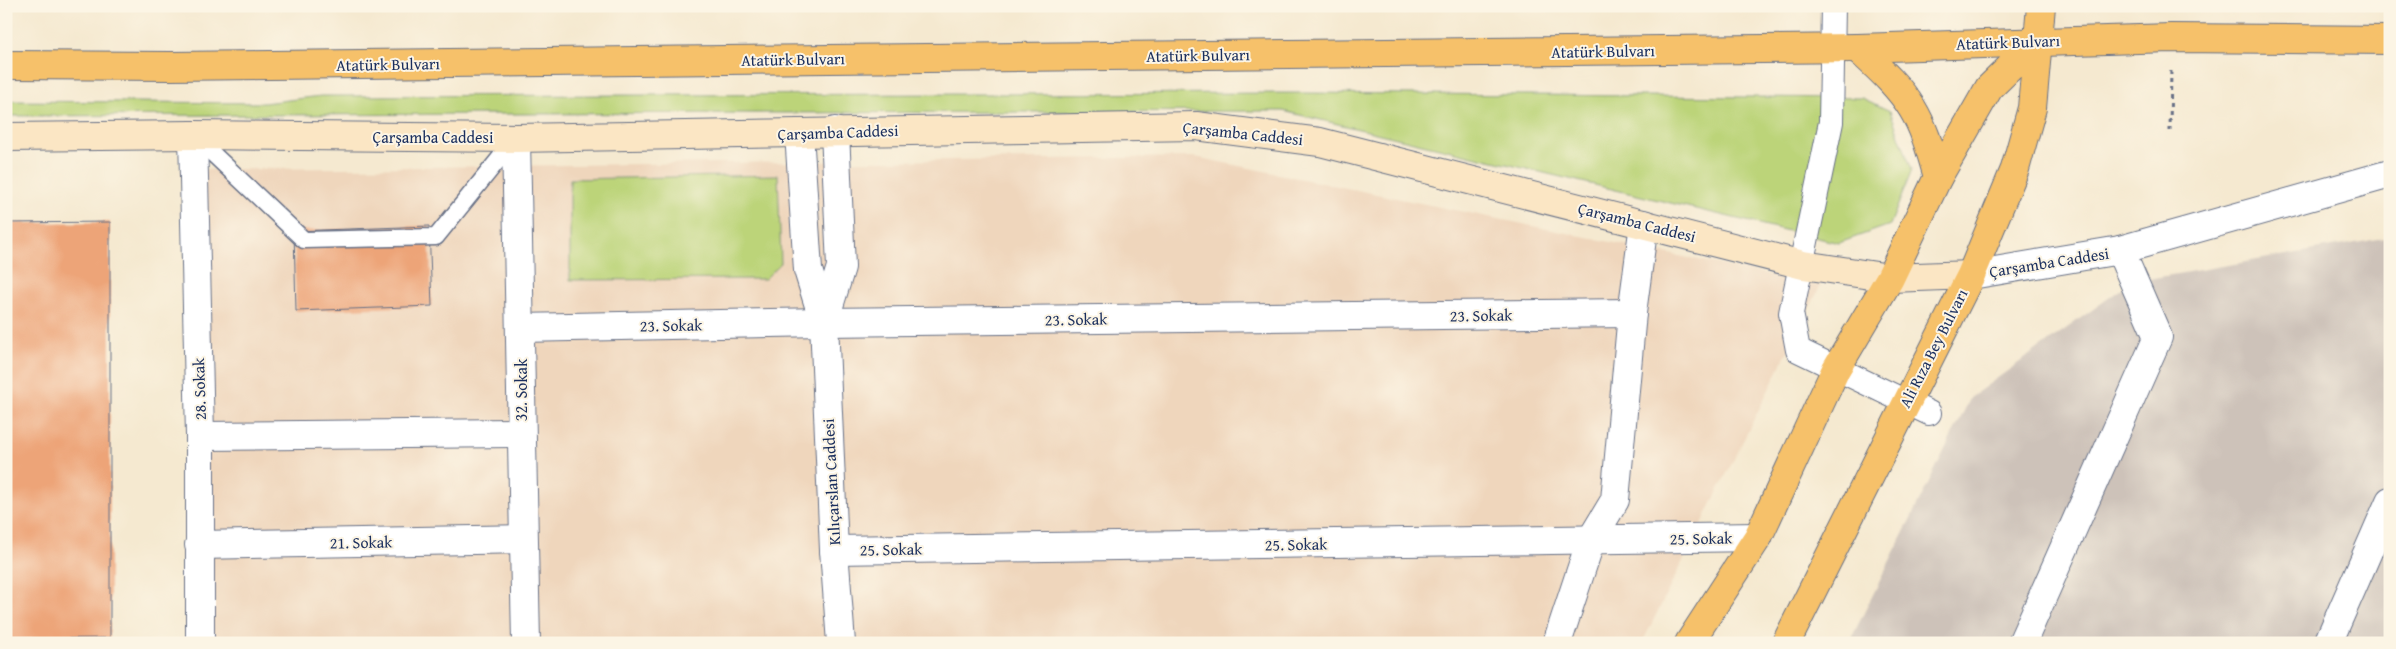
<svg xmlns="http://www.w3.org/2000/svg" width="2396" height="649" font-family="'Gentium Book Plus',serif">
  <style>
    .built { fill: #efd6bc }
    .industrial { fill: #cdc2b9 }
    .green { fill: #bcd479; stroke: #6c826c }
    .building { fill: #eda478 }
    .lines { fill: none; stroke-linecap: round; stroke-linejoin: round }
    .service-casing { stroke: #677086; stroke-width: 19 }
    .pedestrian-casing { stroke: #677086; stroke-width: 26 }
    .minor-casing { stroke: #677086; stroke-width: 30 }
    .tertiary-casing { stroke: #677086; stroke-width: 30 }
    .secondary-casing { stroke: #677086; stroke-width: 30 }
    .primary-casing { stroke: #677086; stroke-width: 30 }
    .path { stroke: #677086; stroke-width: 3; stroke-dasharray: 4 4; stroke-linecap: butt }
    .service { stroke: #fff; stroke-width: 16 }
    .pedestrian { stroke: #fff; stroke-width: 24 }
    .minor { stroke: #fff; stroke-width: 28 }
    .tertiary { stroke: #fff; stroke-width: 28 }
    .secondary { stroke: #fbe6c4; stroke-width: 28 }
    .primary { stroke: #f6c16b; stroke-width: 28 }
    .labels { text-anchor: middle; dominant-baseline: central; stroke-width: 4; stroke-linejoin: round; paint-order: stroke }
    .street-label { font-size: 16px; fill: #1b2f5e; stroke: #fcf5e5 }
  </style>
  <rect width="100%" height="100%" fill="#fcf5e5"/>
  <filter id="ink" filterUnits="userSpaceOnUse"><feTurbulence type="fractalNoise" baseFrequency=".02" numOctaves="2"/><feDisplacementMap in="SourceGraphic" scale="10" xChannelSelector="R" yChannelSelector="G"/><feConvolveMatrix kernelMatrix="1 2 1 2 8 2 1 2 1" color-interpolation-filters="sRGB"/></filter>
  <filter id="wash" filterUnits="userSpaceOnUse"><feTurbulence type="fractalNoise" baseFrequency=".0096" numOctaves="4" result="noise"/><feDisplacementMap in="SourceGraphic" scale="20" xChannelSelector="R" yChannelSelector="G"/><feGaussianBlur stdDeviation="1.12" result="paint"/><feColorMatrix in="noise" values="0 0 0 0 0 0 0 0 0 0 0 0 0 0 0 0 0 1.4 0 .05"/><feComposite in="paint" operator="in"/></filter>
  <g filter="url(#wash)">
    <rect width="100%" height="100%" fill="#f5e9d0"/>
    <polygon class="built" points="1195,157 1821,285 1642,643 195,643 186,170"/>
    <polygon class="industrial" points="2390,237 2390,643 1849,643 1971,397 2131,282"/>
    <g class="green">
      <polygon points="1306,93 1862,98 1890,111 1912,170 1890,225 1839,243 1283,111 6,116 6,101 264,103 321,96"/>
      <polygon points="778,175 781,263 765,279 570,280 570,179"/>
    </g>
    <g id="blocks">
      <g class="building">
        <polygon points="110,222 110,638 6,639 6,223"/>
        <polygon points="429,226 432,306 296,311 294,231"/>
      </g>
    </g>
  </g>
  <g filter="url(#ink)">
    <use href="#blocks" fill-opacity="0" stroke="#677086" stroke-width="1"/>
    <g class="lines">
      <defs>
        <polyline id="service" points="193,135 304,240 436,237 516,138"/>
        <polyline id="pedestrian" points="1833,6 1831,122 1791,313 1798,350 1929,413"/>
        <g id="minor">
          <polyline points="1971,275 2120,250 2390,174"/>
          <polyline points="520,328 824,322 1632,313"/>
          <polyline points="200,436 521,433"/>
          <polyline points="199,545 523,539"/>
          <polyline points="834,550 1758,537"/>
          <polyline points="1557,643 1591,540 1615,500 1632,313 1644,224"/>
          <polyline points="2022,643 2158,337 2120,250"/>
          <polyline points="2328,643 2390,501"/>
        </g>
        <g id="tertiary">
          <polyline points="835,131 841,267 824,322 834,550 841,643"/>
          <polyline points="799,133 808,270 824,322"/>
          <polyline points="193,135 200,436 200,643"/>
          <polyline points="516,138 526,643"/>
        </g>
        <polyline id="secondary" points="6,137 193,135 516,138 1196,126 1320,142 1803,265 1890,278 1971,275"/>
        <g id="primary">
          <path d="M1857,48C1876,66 1898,85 1912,108C1925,129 1931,153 1938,177"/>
          <polyline points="6,65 171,66 1857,48 2171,38 2390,40"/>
          <polyline points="1689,643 1758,537 1836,369 1890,278 1938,177 1989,88 2038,40"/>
          <polyline points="1786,643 1971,275 2015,169 2032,108 2041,6"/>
        </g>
      </defs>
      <use href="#service" class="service-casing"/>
      <use href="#pedestrian" class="pedestrian-casing"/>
      <use href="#minor" class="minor-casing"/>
      <use href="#tertiary" class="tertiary-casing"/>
      <use href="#secondary" class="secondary-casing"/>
      <use href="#primary" class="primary-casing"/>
      <polyline class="path" points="2170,131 2171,69"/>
      <use href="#service" class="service"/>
      <use href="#pedestrian" class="pedestrian"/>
      <use href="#minor" class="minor"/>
      <use href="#tertiary" class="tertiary"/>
      <use href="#secondary" class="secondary"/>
      <use href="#primary" class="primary"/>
    </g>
  </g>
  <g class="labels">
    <g class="street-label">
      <text transform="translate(2008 42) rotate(-2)">Atatürk Bulvarı</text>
      <text transform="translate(1603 51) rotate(-1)">Atatürk Bulvarı</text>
      <text transform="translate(1198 55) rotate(-1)">Atatürk Bulvarı</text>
      <text transform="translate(793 59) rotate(-1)">Atatürk Bulvarı</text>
      <text transform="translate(388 64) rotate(-1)">Atatürk Bulvarı</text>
      <text transform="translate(838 132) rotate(-2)">Çarşamba Caddesi</text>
      <text transform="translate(1243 133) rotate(6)">Çarşamba Caddesi</text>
      <text x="433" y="137">Çarşamba Caddesi</text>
      <text transform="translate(1637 222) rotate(14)">Çarşamba Caddesi</text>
      <text transform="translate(2049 262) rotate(-9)">Çarşamba Caddesi</text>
      <text transform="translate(1481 315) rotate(-1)">23. Sokak</text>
      <text transform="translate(1076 319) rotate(-1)">23. Sokak</text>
      <text transform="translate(671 325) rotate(-1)">23. Sokak</text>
      <text transform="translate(1933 348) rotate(-63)">Ali Rıza Bey Bulvarı</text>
      <text transform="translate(199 389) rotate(-92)">28. Sokak</text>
      <text transform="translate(521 390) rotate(-90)">32. Sokak</text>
      <text transform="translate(831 482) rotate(-93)">Kılıçarslan Caddesi</text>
      <text transform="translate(1701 538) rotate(-1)">25. Sokak</text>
      <text transform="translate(361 542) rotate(-1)">21. Sokak</text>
      <text transform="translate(1296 544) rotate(-1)">25. Sokak</text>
      <text transform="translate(891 549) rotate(-1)">25. Sokak</text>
    </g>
  </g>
  <rect width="2396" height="649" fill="none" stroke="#fcf5e5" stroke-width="25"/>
</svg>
